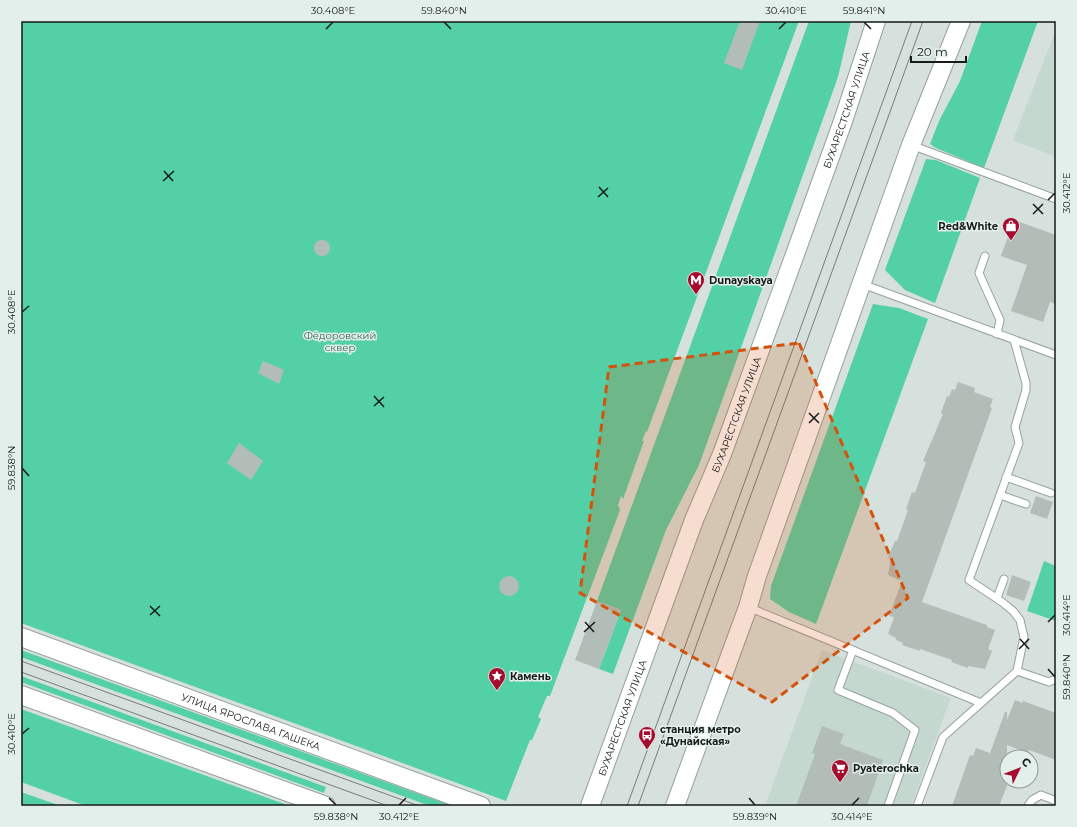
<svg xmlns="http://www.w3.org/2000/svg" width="1077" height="827" font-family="Montserrat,sans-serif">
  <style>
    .built { fill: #c5d8d0 }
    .green { fill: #54d0a7 }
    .building { fill: #b2bdb8 }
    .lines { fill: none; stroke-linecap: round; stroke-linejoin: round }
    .service-casing { stroke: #97a19d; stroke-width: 9 }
    .tertiary-casing { stroke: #97a19d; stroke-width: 20 }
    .service { stroke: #fff; stroke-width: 7 }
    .tertiary { stroke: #fff; stroke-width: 18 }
    .tram { stroke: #757d7a; stroke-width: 1 }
    .marked { fill: #d3530d; fill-opacity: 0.2; stroke: #d3530d; stroke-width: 3; stroke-dasharray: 8 5; stroke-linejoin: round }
    .ticks { fill: none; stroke: #161a19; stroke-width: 1.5 }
    .labels { text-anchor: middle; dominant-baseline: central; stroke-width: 3; stroke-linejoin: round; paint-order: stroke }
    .street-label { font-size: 10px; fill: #161a19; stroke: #e3efea }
    .poi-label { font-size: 10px; font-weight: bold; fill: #161a19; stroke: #e3efea; text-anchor: start }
    .park-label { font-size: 10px; fill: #306351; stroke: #e3efea }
    .neatline { fill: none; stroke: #161a19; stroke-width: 1.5 }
    .ticks-label { font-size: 10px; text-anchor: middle; fill: #161a19 }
  </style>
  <rect width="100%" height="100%" fill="#d6e1dd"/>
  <g class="built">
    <polygon points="1056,30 1056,157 1013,140"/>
    <polygon points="822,650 951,698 911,806 765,806"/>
  </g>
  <g class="green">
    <polygon points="21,21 799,21 647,432 646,431 642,441 644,441 623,499 621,496 618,505 620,510 550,696 547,696 538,717 541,719 532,740 530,740 506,801 21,623"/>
    <polygon points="809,21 851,21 838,77 699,465 666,530 613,674 599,669 621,610 597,601"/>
    <polygon points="982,21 1038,21 984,168 936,148 930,144 939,121 960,81"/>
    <polygon points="926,159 936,160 980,178 935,303 905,290 885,270"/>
    <polygon points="873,304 899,308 928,319 816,624 789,612 770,599 771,586"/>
    <polygon points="1044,561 1056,566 1056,621 1027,611"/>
    <polygon points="21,650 452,806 430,806 21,657"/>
    <polygon points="21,676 326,787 324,793 21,682"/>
    <polygon points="21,709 290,806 86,806 21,782"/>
    <polygon points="21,792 61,806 21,806"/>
  </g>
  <g class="building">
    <polygon points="740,21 760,21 742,70 724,63"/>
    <polygon points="1014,220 1056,235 1056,304 1050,302 1043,322 1011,311 1027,265 1001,256"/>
    <circle cx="322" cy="248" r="8"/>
    <polygon points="263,361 284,370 279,384 258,373"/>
    <polygon points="958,382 975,388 974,392 993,399 990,407 992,408 922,602 987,625 987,627 995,630 988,649 992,651 985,669 968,666 968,668 951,662 952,660 920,649 920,651 902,645 903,643 896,640 896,638 888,634 894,617 889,616 902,581 888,575 891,558 888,557 895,541 897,541 908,510 906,509 912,492 915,493 926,462 923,461 943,414 941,413 947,396 949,397 952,389 955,390"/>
    <polygon points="239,443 263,461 251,480 227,463"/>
    <polygon points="1036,496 1053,502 1047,519 1030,513"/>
    <polygon points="1012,575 1031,582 1024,601 1006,595"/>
    <circle cx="509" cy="586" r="10"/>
    <polygon points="597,601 621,610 599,669 575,660"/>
    <polygon points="1015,700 1022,703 1023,701 1056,713 1056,760 1029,750 1028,753 1007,745 1007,786 999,806 952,806 970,755 973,756 976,748 990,753 1005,712 1007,712 1007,720"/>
    <polygon points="822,726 844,734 840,744 883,760 867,806 796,806 815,754 812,753"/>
  </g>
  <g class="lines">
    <defs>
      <g id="service">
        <polyline points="911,145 1056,199"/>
        <polyline points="985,256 979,273 1000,320 997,334"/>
        <polyline points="862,284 1056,355"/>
        <polyline points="1006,477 1051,493"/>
        <polyline points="1000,495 1026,504"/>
        <polyline points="997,598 1004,579"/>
        <polyline points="748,607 981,703"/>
        <polyline points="853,650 838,690 893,713 915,730 888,806"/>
        <polyline points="1017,671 1049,682 1056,679"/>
        <polyline points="917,806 943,737 1017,671 1024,637 1020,620 1013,611 1002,602 969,580 1019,443 1015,427 1026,390 1026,383 1014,340"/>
        <polyline points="1028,806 1032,800 1041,795 1056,801"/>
      </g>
      <g id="tertiary">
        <path id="s1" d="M21,637L481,806"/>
        <polyline points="21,695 326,806"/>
        <path id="s2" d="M590,806L694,520L722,454L794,257L843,121L876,21"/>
        <polyline points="675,806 748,607 757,576 911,145 961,21"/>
      </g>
    </defs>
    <use href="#service" class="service-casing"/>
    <use href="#tertiary" class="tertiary-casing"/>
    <use href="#service" class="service"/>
    <use href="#tertiary" class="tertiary"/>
    <g class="tram">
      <polyline points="21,661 419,806"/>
      <polyline points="21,672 388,806"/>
      <polyline points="627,806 912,21"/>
      <polyline points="638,806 923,21"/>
    </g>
  </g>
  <path class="marked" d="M799,343L908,598L772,702L580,593L609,367Z"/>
  <path class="ticks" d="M444,22L451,29M864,22L871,29M326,29L333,22M779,29L786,22M164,171L173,181M163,181L174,171M599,187L608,197M598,197L608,188M1048,200L1055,193M1033,204L1043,214M1033,214L1043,204M22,312L29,306M374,396L384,407M374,406L384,397M809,413L819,423M809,423L819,413M22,468L29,476M150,606L160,616M150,615L160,606M585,622L594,632M1048,622L1055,615M584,632L595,622M1020,639L1029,649M1019,649L1029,639M1048,669L1055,677M22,734L29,728M329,798L336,805M749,798L755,805M399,805L406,798M852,805L859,798"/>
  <defs>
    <symbol id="shop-pin" viewBox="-11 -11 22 30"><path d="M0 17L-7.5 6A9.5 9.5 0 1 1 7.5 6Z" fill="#a50a2f" stroke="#e3efea"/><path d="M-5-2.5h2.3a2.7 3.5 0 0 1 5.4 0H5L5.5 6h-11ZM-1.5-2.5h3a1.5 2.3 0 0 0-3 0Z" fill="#fff"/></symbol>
    <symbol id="metro-pin" viewBox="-11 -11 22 30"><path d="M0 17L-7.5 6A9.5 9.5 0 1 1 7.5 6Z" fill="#a50a2f" stroke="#e3efea"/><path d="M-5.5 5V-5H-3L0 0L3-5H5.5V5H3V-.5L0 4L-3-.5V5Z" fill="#fff"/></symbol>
    <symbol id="sight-pin" viewBox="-11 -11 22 30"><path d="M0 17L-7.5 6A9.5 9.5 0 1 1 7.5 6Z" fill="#a50a2f" stroke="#e3efea"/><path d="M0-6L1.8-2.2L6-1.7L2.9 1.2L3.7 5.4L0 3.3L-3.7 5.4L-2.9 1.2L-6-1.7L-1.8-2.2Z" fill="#fff"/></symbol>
    <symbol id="bus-pin" viewBox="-11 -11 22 30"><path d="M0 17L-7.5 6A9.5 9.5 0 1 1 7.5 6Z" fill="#a50a2f" stroke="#e3efea"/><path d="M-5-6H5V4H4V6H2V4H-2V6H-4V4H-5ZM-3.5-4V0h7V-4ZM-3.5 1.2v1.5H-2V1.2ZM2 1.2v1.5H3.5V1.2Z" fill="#fff"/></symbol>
    <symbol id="supermarket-pin" viewBox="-11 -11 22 30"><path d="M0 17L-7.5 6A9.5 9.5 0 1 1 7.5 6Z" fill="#a50a2f" stroke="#e3efea"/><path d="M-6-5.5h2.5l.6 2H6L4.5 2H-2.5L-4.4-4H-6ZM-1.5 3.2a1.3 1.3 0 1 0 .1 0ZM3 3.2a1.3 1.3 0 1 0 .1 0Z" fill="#fff"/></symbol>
  </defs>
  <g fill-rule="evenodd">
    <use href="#shop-pin" x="1001" y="216" width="20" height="27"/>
    <use href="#metro-pin" x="686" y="270" width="20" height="27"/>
    <use href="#sight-pin" x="487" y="666" width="20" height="27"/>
    <use href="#bus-pin" x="637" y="725" width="20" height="27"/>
    <use href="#supermarket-pin" x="830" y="758" width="20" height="27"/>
  </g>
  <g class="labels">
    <g class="street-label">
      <text stroke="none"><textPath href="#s2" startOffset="742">БУХАРЕСТСКАЯ УЛИЦА</textPath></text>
      <text stroke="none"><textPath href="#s2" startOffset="418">БУХАРЕСТСКАЯ УЛИЦА</textPath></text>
      <text stroke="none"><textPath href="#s2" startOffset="94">БУХАРЕСТСКАЯ УЛИЦА</textPath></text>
      <text stroke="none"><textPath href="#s1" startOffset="245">УЛИЦА ЯРОСЛАВА ГАШЕКА</textPath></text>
    </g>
    <g class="poi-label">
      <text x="998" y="226" text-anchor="end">Red&amp;White</text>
      <text x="709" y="280">Dunayskaya</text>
      <text x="510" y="676">Камень</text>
      <text x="660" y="729">станция метро<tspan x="660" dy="12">«Дунайская»</tspan></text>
      <text x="853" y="768">Pyaterochka</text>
    </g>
    <g class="park-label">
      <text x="340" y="335">Фёдоровский<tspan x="340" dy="12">сквер</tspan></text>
    </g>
  </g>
  <rect width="1077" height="827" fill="none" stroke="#e3efea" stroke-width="44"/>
  <g transform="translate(1019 769) rotate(47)"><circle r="19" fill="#e3efea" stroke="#919a96"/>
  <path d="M0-3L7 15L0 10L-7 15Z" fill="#a50a2f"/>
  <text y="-6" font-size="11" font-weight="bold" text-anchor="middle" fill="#161a19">С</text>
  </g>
  <path d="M911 56v6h55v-6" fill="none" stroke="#161a19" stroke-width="2"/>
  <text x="917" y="56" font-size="12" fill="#161a19" stroke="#e3efea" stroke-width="3" paint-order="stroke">20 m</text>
  <rect x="22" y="22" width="1033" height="783" class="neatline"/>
  <g class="ticks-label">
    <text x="333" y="14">30.408°E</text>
    <text x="444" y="14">59.840°N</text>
    <text x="786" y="14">30.410°E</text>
    <text x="864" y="14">59.841°N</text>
    <text transform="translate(1066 193) rotate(-90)" y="4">30.412°E</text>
    <text transform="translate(11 312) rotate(-90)" y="4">30.408°E</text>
    <text transform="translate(11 468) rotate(-90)" y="4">59.838°N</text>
    <text transform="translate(1066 615) rotate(-90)" y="4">30.414°E</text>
    <text transform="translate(1066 677) rotate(-90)" y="4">59.840°N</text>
    <text transform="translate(11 734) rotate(-90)" y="4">30.410°E</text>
    <text x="336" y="820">59.838°N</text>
    <text x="399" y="820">30.412°E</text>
    <text x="755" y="820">59.839°N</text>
    <text x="852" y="820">30.414°E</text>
  </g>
</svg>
